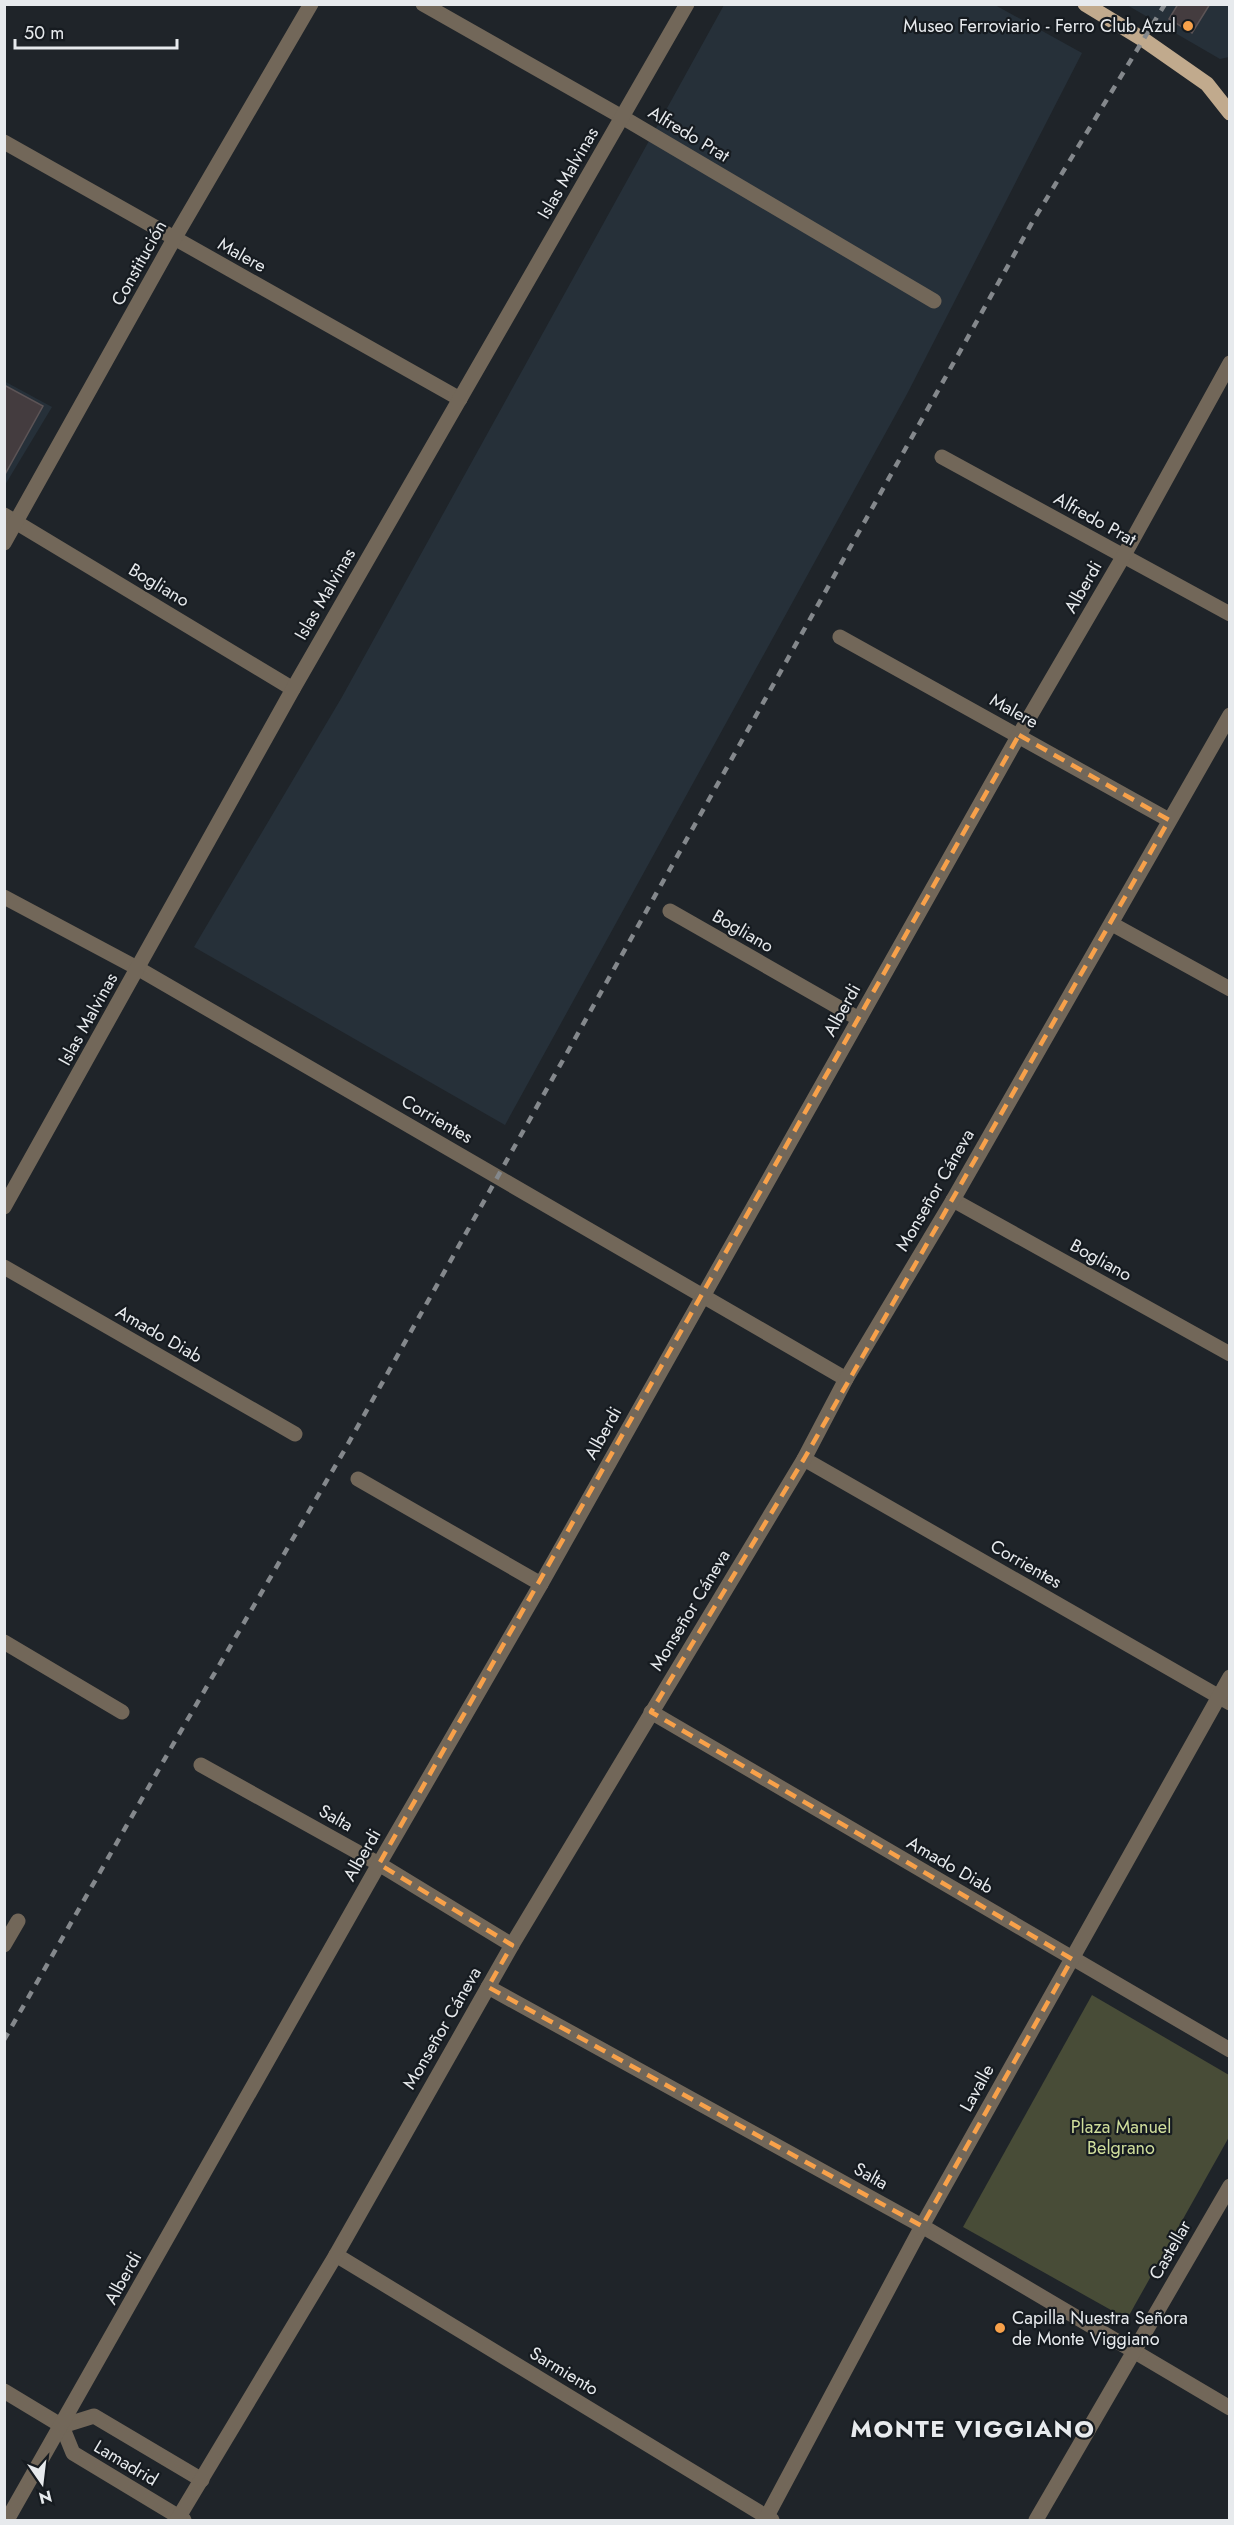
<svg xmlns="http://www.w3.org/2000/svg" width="1234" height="2525" font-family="Jost,sans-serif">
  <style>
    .built { fill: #263039 }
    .green { fill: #484c37 }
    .building { fill: #443c3f; stroke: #5c5456; stroke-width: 1.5 }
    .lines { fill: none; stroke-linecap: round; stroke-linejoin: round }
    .minor { stroke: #726759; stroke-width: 15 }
    .major { stroke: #c1aa8d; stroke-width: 15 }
    .rail { stroke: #84888c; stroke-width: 4.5; stroke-dasharray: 8 8; stroke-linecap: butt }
    .marked { fill: none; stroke: #f8a14a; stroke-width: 4.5; stroke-dasharray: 12 8; stroke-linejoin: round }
    .poi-dot { fill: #f8a14a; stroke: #161b20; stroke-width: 2 }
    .labels { text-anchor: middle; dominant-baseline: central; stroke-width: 4.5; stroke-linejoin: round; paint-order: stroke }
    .poi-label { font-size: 18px; fill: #e7eaed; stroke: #161b20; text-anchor: end }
    .street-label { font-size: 18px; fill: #e7eaed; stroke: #161b20 }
    .park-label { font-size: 18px; fill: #d0de9c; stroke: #161b20 }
    .district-label { font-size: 24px; font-weight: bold; letter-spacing: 1.5px; fill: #e7eaed; stroke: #161b20 }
  </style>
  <rect width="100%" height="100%" fill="#1f2429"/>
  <g class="built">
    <polygon points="724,5 995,5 1082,53 907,394 505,1125 194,947 342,697"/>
    <polygon points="1127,5 1229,5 1229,57 1220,59"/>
    <polygon points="4,381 52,407 5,485 4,485"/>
  </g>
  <polygon class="green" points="1092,1995 1229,2075 1229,2137 1127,2319 963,2227"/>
  <g class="building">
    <polygon points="1178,4 1210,4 1192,33 1169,19"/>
    <polygon points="4,385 43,406 4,476"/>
  </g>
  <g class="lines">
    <g class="minor">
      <polyline points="423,4 622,117 934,301"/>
      <polyline points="4,142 460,399"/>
      <polyline points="942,457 1230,614"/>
      <polyline points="4,515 293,689"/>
      <polyline points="4,543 174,239 311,4"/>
      <polyline points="840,637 1169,820"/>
      <polyline points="4,897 139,969 846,1379"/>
      <polyline points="670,911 859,1019"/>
      <polyline points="1112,924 1230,989"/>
      <polyline points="953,1200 1230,1354"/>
      <polyline points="4,1207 293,689 687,4"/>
      <polyline points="4,1267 295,1434"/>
      <polyline points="804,1459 1230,1703"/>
      <polyline points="358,1479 541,1584"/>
      <polyline points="4,1642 122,1712"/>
      <polyline points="651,1712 1230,2050"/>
      <polyline points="201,1765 379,1864 512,1945"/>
      <polyline points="4,1945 18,1921"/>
      <polyline points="488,1987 922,2226 1230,2408"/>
      <polyline points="336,2255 772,2520"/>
      <polyline points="4,2391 62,2426 73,2453 184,2520"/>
      <polyline points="62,2426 94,2416 202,2480"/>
      <polyline points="7,2520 379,1864 541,1584 1019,735 1123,557 1230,363"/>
      <polyline points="177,2520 336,2255 512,1945 804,1459 846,1379 953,1200 1230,715"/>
      <polyline points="765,2520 922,2226 1230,1677"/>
      <polyline points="1036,2520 1230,2186"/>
    </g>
    <polyline class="major" points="1085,4 1144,40 1207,84 1230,113"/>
    <polyline class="rail" points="4,2040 171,1748 344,1451 1033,221 1165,4"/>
  </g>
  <path class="marked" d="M1019,735L1169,820L804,1459L651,1712L1072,1959L922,2226L488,1987L512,1945L379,1864Z"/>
  <g class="poi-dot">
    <circle cx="1188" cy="26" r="6"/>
    <circle cx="1000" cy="2328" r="6"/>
  </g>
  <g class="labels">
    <g class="poi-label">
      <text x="1176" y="26">Museo Ferroviario - Ferro Club Azul</text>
      <text x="1012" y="2318" text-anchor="start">Capilla Nuestra Señora<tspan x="1012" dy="21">de Monte Viggiano</tspan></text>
    </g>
    <g class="street-label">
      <text transform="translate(689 134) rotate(31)">Alfredo Prat</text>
      <text transform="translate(568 173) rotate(-60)">Islas Malvinas</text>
      <text transform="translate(242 255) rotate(29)">Malere</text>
      <text transform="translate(139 263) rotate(-61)">Constitución</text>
      <text transform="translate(1095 519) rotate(29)">Alfredo Prat</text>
      <text transform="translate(159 585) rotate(31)">Bogliano</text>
      <text transform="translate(1083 587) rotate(-60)">Alberdi</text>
      <text transform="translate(325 594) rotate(-60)">Islas Malvinas</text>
      <text transform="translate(1014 711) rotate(29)">Malere</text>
      <text transform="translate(743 931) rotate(30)">Bogliano</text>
      <text transform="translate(842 1010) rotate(-61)">Alberdi</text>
      <text transform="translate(88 1019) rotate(-61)">Islas Malvinas</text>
      <text transform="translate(437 1119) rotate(30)">Corrientes</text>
      <text transform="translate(935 1190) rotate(-60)">Monseñor Cáneva</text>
      <text transform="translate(1101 1260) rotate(29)">Bogliano</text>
      <text transform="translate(159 1334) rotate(30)">Amado Diab</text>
      <text transform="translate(603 1433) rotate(-61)">Alberdi</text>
      <text transform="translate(1026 1564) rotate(30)">Corrientes</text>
      <text transform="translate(690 1610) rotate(-59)">Monseñor Cáneva</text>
      <text transform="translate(336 1818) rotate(29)">Salta</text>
      <text transform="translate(362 1855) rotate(-60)">Alberdi</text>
      <text transform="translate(950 1865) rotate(30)">Amado Diab</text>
      <text transform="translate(442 2028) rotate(-60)">Monseñor Cáneva</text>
      <text transform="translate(977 2088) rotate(-61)">Lavalle</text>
      <text transform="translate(871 2176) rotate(29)">Salta</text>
      <text transform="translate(1170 2250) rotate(-60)">Castellar</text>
      <text transform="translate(123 2278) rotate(-61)">Alberdi</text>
      <text transform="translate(564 2371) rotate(31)">Sarmiento</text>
      <text transform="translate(126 2463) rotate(31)">Lamadrid</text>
    </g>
    <g class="park-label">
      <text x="1121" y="2127">Plaza Manuel<tspan x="1121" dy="21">Belgrano</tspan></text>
    </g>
    <g class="district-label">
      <text x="973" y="2428">MONTE VIGGIANO</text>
    </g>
  </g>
  <rect width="1234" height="2525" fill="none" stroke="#e7eaed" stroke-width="12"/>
  <g transform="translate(42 2483) rotate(166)" stroke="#161b20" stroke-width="4.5" paint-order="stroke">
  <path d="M0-4.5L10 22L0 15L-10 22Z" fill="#e7eaed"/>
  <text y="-9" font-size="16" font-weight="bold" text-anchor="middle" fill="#e7eaed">N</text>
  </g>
  <path d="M15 39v9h162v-9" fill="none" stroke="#e7eaed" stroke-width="3"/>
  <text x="24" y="39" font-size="18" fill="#e7eaed" stroke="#161b20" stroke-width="4.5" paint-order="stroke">50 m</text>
</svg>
